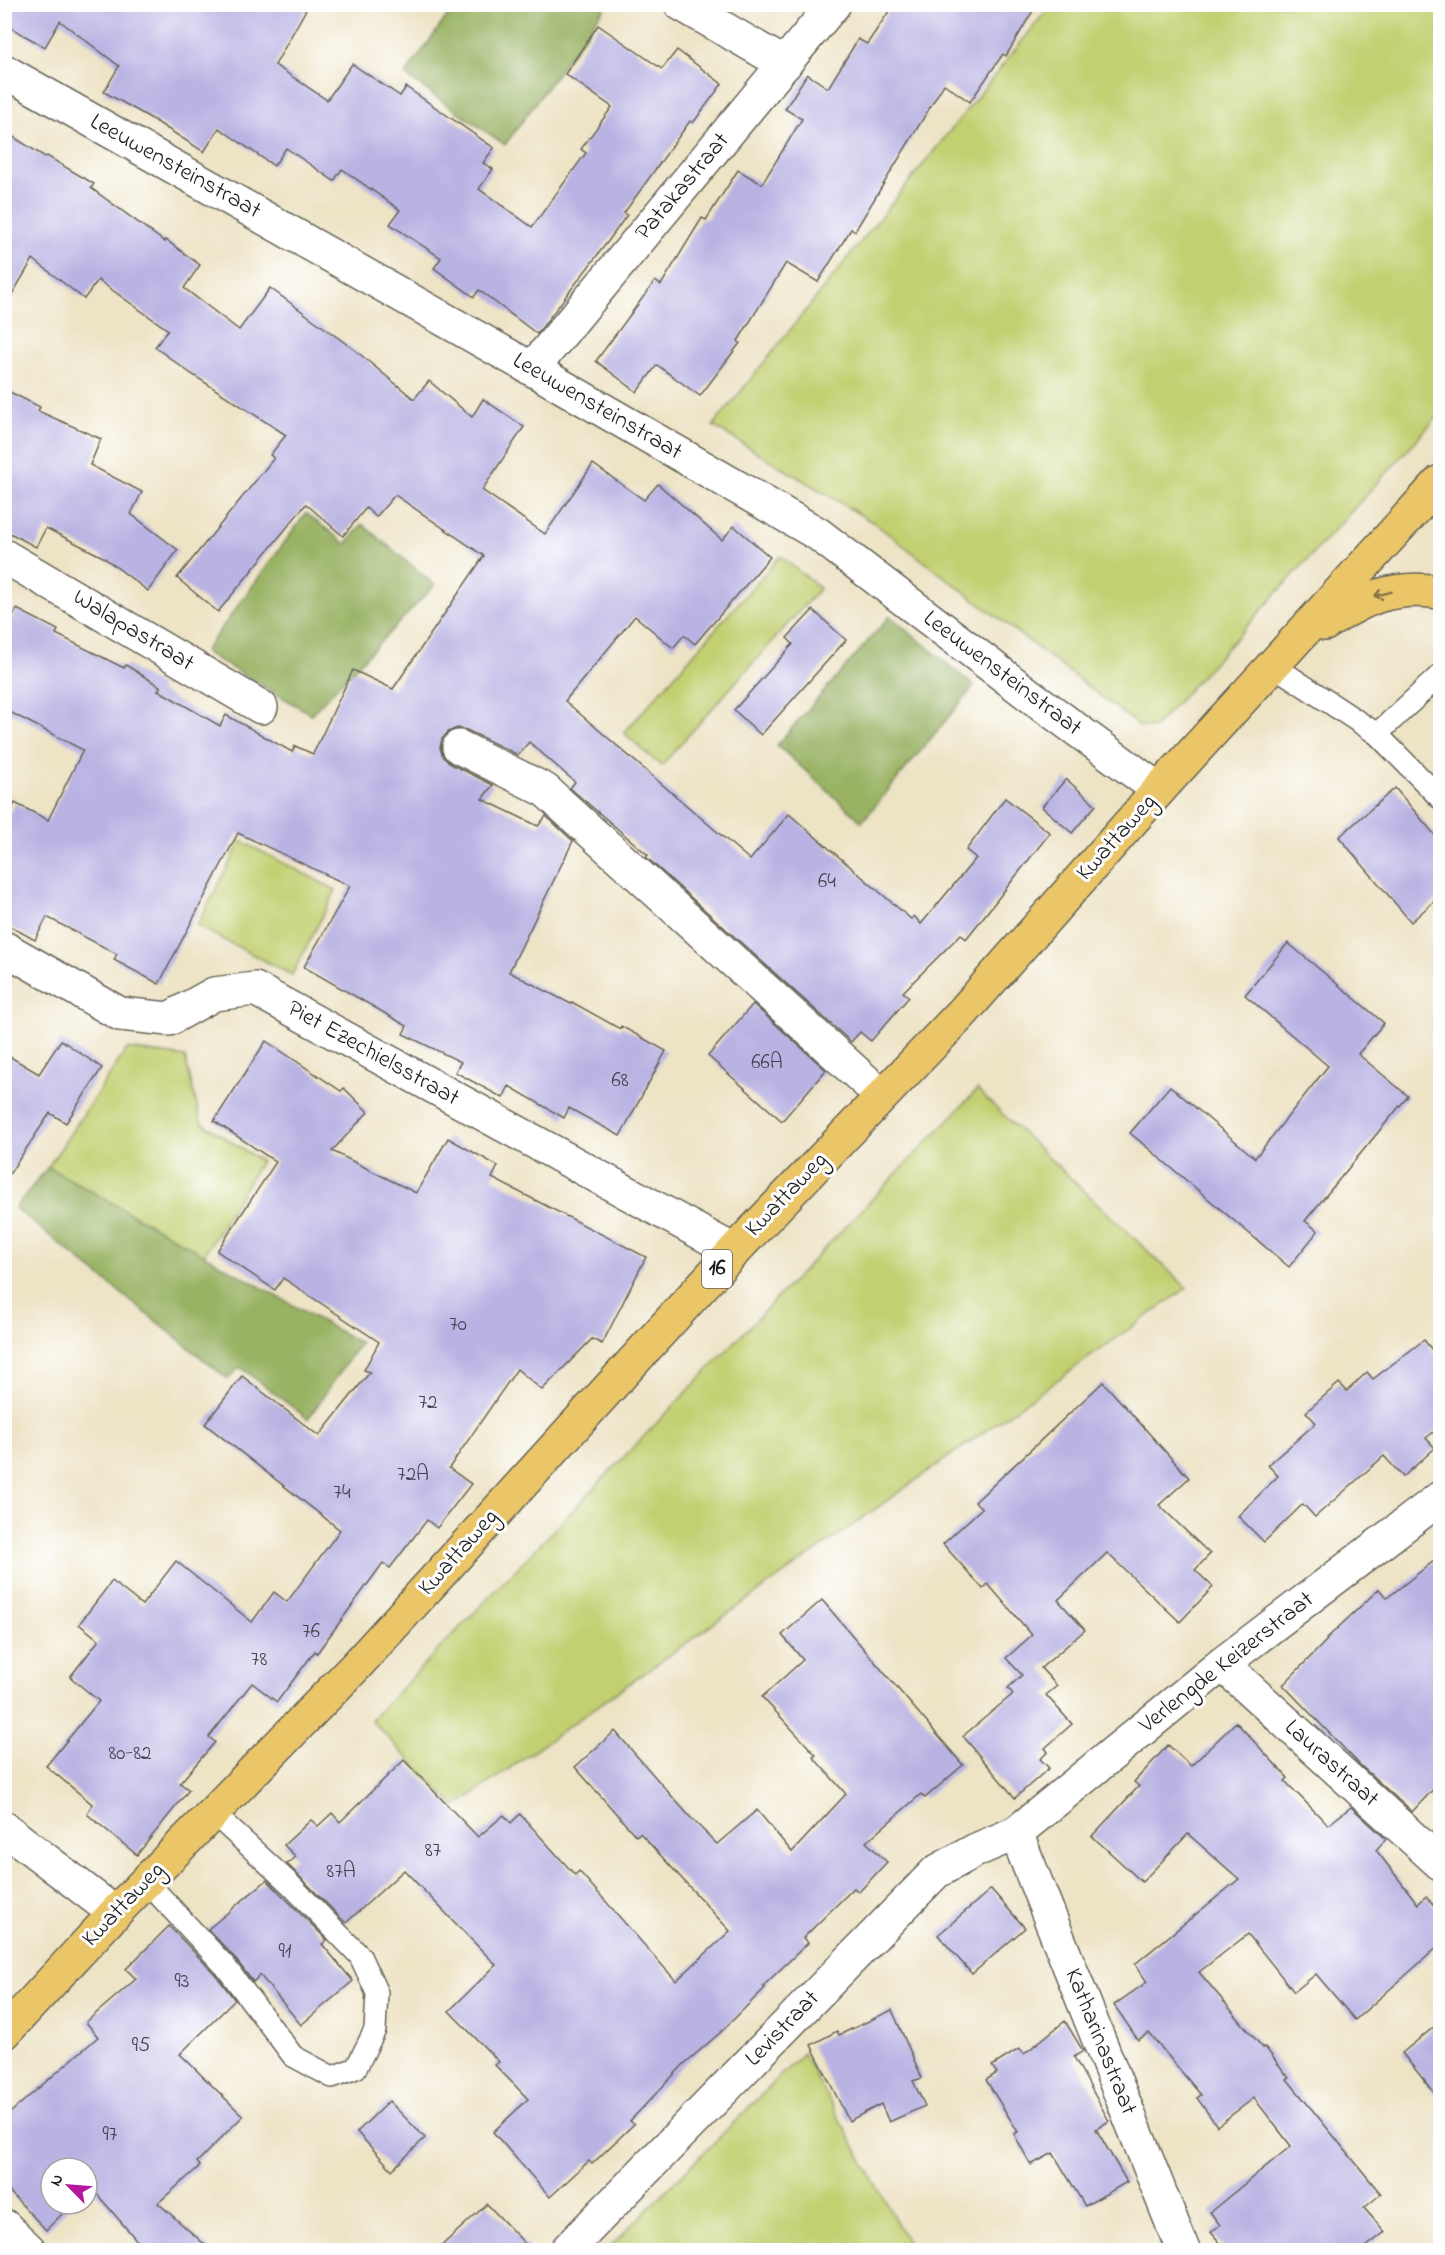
<svg xmlns="http://www.w3.org/2000/svg" width="1445" height="2255" font-family="'Indie Flower',sans-serif">
  <style>
    .green { fill: #c2d072; stroke: #6f7647; stroke-width: 1.5 }
    .forest { fill: #99b264; stroke: #5a6740; stroke-width: 1.5 }
    .building { fill: #b9b3e3 }
    .lines { fill: none; stroke-linecap: round; stroke-linejoin: round }
    .service-casing { stroke: #656257; stroke-width: 24 }
    .minor-casing { stroke: #656257; stroke-width: 36 }
    .primary-casing { stroke: #656257; stroke-width: 36 }
    .service { stroke: #fff; stroke-width: 21 }
    .minor { stroke: #fff; stroke-width: 33 }
    .primary { stroke: #ebc669; stroke-width: 33 }
    .oneway { stroke: #847142 }
    .labels { text-anchor: middle; dominant-baseline: central; stroke-width: 6; stroke-linejoin: round; paint-order: stroke }
    .number-label { font-size: 21px; fill: #43424e }
    .shield { fill: #fff; stroke: #606060; stroke-width: 1.5 }
    .shield-label { font-size: 22px; font-weight: bold; fill: #1c1c1c }
    .street-label { font-size: 24px; fill: #1c1c1c; stroke: #fff }
  </style>
  <rect width="100%" height="100%" fill="#fff"/>
  <filter id="ink" filterUnits="userSpaceOnUse"><feTurbulence type="fractalNoise" baseFrequency=".0167" numOctaves="2"/><feDisplacementMap in="SourceGraphic" scale="12" xChannelSelector="R" yChannelSelector="G"/><feConvolveMatrix kernelMatrix="1 2 1 2 8 2 1 2 1" color-interpolation-filters="sRGB"/></filter>
  <filter id="wash" filterUnits="userSpaceOnUse"><feTurbulence type="fractalNoise" baseFrequency=".008" numOctaves="4" result="noise"/><feDisplacementMap in="SourceGraphic" scale="24" xChannelSelector="R" yChannelSelector="G"/><feGaussianBlur stdDeviation="1.35" result="paint"/><feColorMatrix in="noise" values="0 0 0 0 0 0 0 0 0 0 0 0 0 0 0 0 0 1.4 0 .05"/><feComposite in="paint" operator="in"/></filter>
  <g filter="url(#wash)">
    <rect width="100%" height="100%" fill="#ede3c5"/>
    <g class="green">
      <polygon points="1051,5 1440,5 1440,414 1154,728 1141,727 874,523 713,426"/>
      <polygon points="780,556 820,588 661,766 624,733"/>
      <polygon points="241,841 336,890 292,975 197,926"/>
      <polygon points="127,1049 185,1057 201,1122 261,1161 204,1255 48,1167"/>
      <polygon points="977,1090 1187,1288 455,1807 371,1720"/>
      <polygon points="803,2053 912,2250 607,2250"/>
    </g>
    <g class="forest">
      <polygon points="455,5 455,4 607,5 505,145 405,75"/>
      <polygon points="306,513 346,544 362,524 435,585 311,714 204,652"/>
      <polygon points="890,616 974,686 862,822 777,745"/>
      <polygon points="48,1167 360,1343 308,1419 240,1367 228,1379 15,1208"/>
    </g>
    <g id="blocks">
      <g class="building">
        <polygon points="4,4 309,4 275,65 327,100 352,64 400,96 406,87 494,148 483,163 493,169 479,189 532,227 586,153 581,149 612,107 565,74 598,25 662,69 677,50 722,84 693,123 690,121 624,213 627,215 609,240 537,334 479,290 474,297 434,268 441,258 390,224 400,210 342,169 334,181 286,148 274,166 219,128 204,152 152,119 104,92 119,66 60,21 45,47 4,24"/>
        <polygon points="894,4 1037,4 1006,56 1003,54 970,102 944,84 855,231 851,229 818,282 786,263 738,341 740,343 700,396 657,365 637,392 596,361 655,281 661,285 702,218 706,220 738,170 762,184 802,119 785,109 807,74 828,88 858,39 867,44"/>
        <polygon points="4,131 45,157 47,156 94,184 91,188 165,242 166,240 200,265 184,288 239,330 270,288 356,351 414,399 429,381 472,417 483,399 524,427 482,490 545,534 593,464 644,500 658,484 722,540 734,526 770,557 695,644 684,635 673,648 635,616 565,701 750,860 789,814 911,919 914,916 921,924 976,858 966,850 1005,798 1050,833 966,939 961,934 903,992 909,997 871,1041 860,1032 851,1042 646,857 648,855 570,788 575,782 529,742 518,755 467,730 457,728 448,732 442,739 440,748 443,757 451,764 493,785 482,799 538,826 546,816 573,841 509,972 571,1004 572,1002 620,1029 621,1026 666,1051 620,1136 569,1108 564,1118 509,1086 503,1098 455,1072 461,1062 403,1034 407,1026 304,967 350,886 238,833 159,984 114,960 117,954 47,917 35,940 4,923 4,822 15,803 48,820 83,750 4,709 4,633 17,609 58,630 56,634 124,668 126,665 161,687 158,690 220,726 226,715 292,752 295,746 313,754 353,670 393,689 484,556 395,495 376,517 366,508 343,536 306,504 218,612 177,578 274,458 270,455 286,435 190,373 155,347 168,330 98,280 84,299 33,259 4,308"/>
        <polygon points="4,389 40,407 38,411 101,439 90,465 142,492 131,514 178,550 148,591 103,557 46,528 36,547 4,530"/>
        <polygon points="813,610 846,640 761,735 734,710 793,644 787,638"/>
        <polygon points="1066,779 1096,805 1072,833 1042,807"/>
        <polygon points="1395,788 1440,841 1440,896 1411,922 1339,837"/>
        <polygon points="1288,943 1384,1023 1358,1054 1408,1096 1305,1221 1318,1231 1289,1267 1130,1133 1170,1086 1255,1158 1328,1066 1245,995"/>
        <polygon points="753,1004 826,1070 782,1121 708,1056"/>
        <polygon points="61,1040 102,1068 66,1123 50,1113 4,1182 4,1053 39,1074"/>
        <polygon points="266,1041 341,1091 344,1088 368,1112 332,1151 416,1193 448,1138 498,1166 492,1178 646,1257 602,1344 592,1339 542,1390 517,1369 449,1468 471,1484 437,1528 427,1520 390,1568 383,1563 317,1653 315,1651 277,1702 252,1683 209,1737 215,1742 180,1783 189,1790 137,1855 87,1814 92,1804 46,1766 99,1701 70,1677 99,1640 79,1624 112,1581 142,1605 176,1561 252,1622 274,1592 287,1602 340,1530 205,1424 242,1376 319,1436 370,1372 364,1370 379,1342 283,1278 275,1290 217,1251 276,1162 214,1121"/>
        <polygon points="1424,1340 1440,1360 1440,1427 1426,1438 1435,1448 1403,1477 1384,1456 1315,1517 1303,1504 1264,1542 1238,1516 1278,1476 1268,1465 1316,1423 1306,1412 1339,1383 1347,1391 1367,1372 1373,1379"/>
        <polygon points="1103,1382 1189,1478 1159,1505 1210,1554 1195,1570 1213,1587 1180,1622 1107,1553 1058,1600 1085,1630 1041,1668 1057,1686 1046,1695 1072,1724 1045,1748 1048,1752 1040,1759 1049,1768 1015,1798 963,1736 1013,1694 1008,1688 1022,1675 1006,1658 1032,1635 988,1584 983,1589 943,1544 982,1508 975,1502"/>
        <polygon points="1440,1556 1440,1782 1412,1812 1360,1765 1283,1685 1327,1640 1326,1639 1379,1589 1387,1598"/>
        <polygon points="822,1600 963,1765 925,1798 921,1794 866,1842 887,1862 859,1892 854,1888 803,1938 808,1943 763,1986 765,1988 721,2032 684,2064 630,2121 634,2124 592,2164 589,2161 550,2197 493,2132 528,2099 495,2065 499,2062 449,2011 496,1965 404,1870 346,1923 287,1864 296,1857 284,1845 311,1820 318,1826 332,1813 340,1822 404,1760 478,1837 504,1815 511,1823 520,1814 575,1875 579,1871 676,1981 730,1931 640,1833 636,1836 575,1767 615,1731 690,1817 717,1844 757,1810 792,1852 846,1794 813,1757 816,1755 762,1697 803,1660 782,1635"/>
        <polygon points="1236,1722 1288,1778 1285,1781 1328,1825 1351,1807 1386,1839 1376,1850 1418,1904 1426,1896 1440,1913 1440,1945 1355,2020 1316,1974 1294,1992 1248,1934 1199,1972 1263,2048 1265,2047 1289,2078 1287,2079 1381,2194 1364,2208 1385,2232 1362,2250 1226,2250 1211,2232 1220,2225 1210,2212 1291,2146 1254,2098 1217,2126 1197,2098 1201,2095 1149,2033 1138,2040 1114,2005 1147,1982 1135,1964 1239,1879 1188,1834 1142,1882 1092,1836 1139,1786 1134,1782 1168,1745 1191,1766"/>
        <polygon points="267,1880 327,1940 322,1944 353,1981 301,2025 260,1975 253,1982 234,1957 208,1929"/>
        <polygon points="991,1889 1025,1928 972,1974 938,1935"/>
        <polygon points="169,1926 215,1974 235,2000 180,2054 243,2116 197,2162 200,2166 158,2203 211,2250 145,2250 90,2186 87,2190 87,2168 51,2168 51,2204 72,2204 46,2230 4,2186 4,2118 98,2037 86,2022 136,1979 126,1969"/>
        <polygon points="892,2010 922,2078 913,2081 925,2106 889,2122 881,2104 849,2121 811,2045 837,2031 839,2035"/>
        <polygon points="1065,2021 1083,2051 1074,2057 1109,2121 1096,2129 1127,2182 1085,2206 1053,2153 1031,2165 1014,2134 1018,2132 986,2080 997,2073 992,2066 1019,2049 1024,2054"/>
        <polygon points="1440,2022 1440,2100 1402,2053"/>
        <polygon points="389,2101 425,2138 392,2170 357,2132"/>
        <polygon points="487,2204 531,2250 437,2250"/>
      </g>
    </g>
  </g>
  <g filter="url(#ink)">
    <use href="#blocks" fill-opacity="0" stroke="#656257" stroke-width="1.5"/>
    <g class="lines">
      <defs>
        <g id="service">
          <polyline points="1274,666 1377,734 1440,798"/>
          <polyline points="1377,734 1440,675"/>
          <polyline points="146,1881 225,1966 293,2056 332,2077 356,2068 375,2030 377,1993 360,1956 289,1883 213,1813"/>
        </g>
        <g id="minor">
          <polyline points="681,4 785,64"/>
          <polyline points="4,71 532,369 818,534 1028,694 1159,790"/>
          <polyline points="532,369 834,4"/>
          <polyline points="4,556 261,707"/>
          <polyline points="459,747 545,790 882,1096"/>
          <polyline points="4,948 120,1014 169,1019 214,994 255,989 734,1251"/>
          <polyline points="1222,1664 1440,1863"/>
          <polyline points="4,1828 115,1913"/>
          <polyline points="1016,1833 1183,2250"/>
          <polyline points="4,2226 29,2250"/>
          <polyline points="567,2250 936,1872 976,1850 1016,1833 1222,1664 1440,1498"/>
        </g>
        <g id="primary">
          <path d="M1325,624C1365,598 1392,585 1440,592"/>
          <polyline points="4,2033 115,1913 356,1666 734,1251 963,1012 1159,790 1440,482"/>
        </g>
      </defs>
      <use href="#service" class="service-casing"/>
      <use href="#minor" class="minor-casing"/>
      <use href="#primary" class="primary-casing"/>
      <use href="#service" class="service"/>
      <use href="#minor" class="minor"/>
      <use href="#primary" class="primary"/>
    </g>
    <defs><path id="oneway-shaft" d="M-6 0H5M1.5-3L5.5 0L1.5 3" fill="none" stroke-width="1.6" stroke-linecap="round" stroke-linejoin="round" transform="scale(1.5)"/></defs>
    <use class="oneway" href="#oneway-shaft" transform="translate(1383 594) rotate(165)"/>
  </g>
  <g class="labels">
    <g class="number-label">
      <text x="827" y="882">64</text>
      <text x="767" y="1063">66A</text>
      <text x="620" y="1081">68</text>
      <text x="458" y="1325">70</text>
      <text x="428" y="1403">72</text>
      <text x="413" y="1475">72A</text>
      <text x="342" y="1493">74</text>
      <text x="311" y="1632">76</text>
      <text x="259" y="1660">78</text>
      <text x="130" y="1754">80-82</text>
      <text x="433" y="1851">87</text>
      <text x="341" y="1872">87A</text>
      <text x="285" y="1952">91</text>
      <text x="182" y="1982">93</text>
      <text x="141" y="2046">95</text>
      <text x="110" y="2135">97</text>
    </g>
    <rect class="shield" x="702" y="1250" width="30" height="38" rx="4.5"/>
    <g class="shield-label">
      <text x="717" y="1269">16</text>
    </g>
    <g class="street-label">
      <text transform="translate(175 167) rotate(29)">Leeuwensteinstraat</text>
      <text transform="translate(683 187) rotate(-50)">Patakastraat</text>
      <text transform="translate(597 407) rotate(30)">Leeuwensteinstraat</text>
      <text transform="translate(133 631) rotate(31)">Walapastraat</text>
      <text transform="translate(1002 674) rotate(37)">Leeuwensteinstraat</text>
      <text transform="translate(1117 838) rotate(-48)">Kwattaweg</text>
      <text transform="translate(373 1054) rotate(29)">Piet Ezechielsstraat</text>
      <text transform="translate(787 1195) rotate(-46)">Kwattaweg</text>
      <text transform="translate(459 1553) rotate(-48)">Kwattaweg</text>
      <text transform="translate(1227 1663) rotate(-38)">Verlengde Keizerstraat</text>
      <text transform="translate(1331 1764) rotate(42)">Laurastraat</text>
      <text transform="translate(124 1905) rotate(-46)">Kwattaweg</text>
      <text transform="translate(783 2029) rotate(-46)">Levistraat</text>
      <text transform="translate(1100 2042) rotate(68)">Katharinastraat</text>
    </g>
  </g>
  <rect width="1445" height="2255" fill="none" stroke="#fff" stroke-width="24"/>
  <g transform="translate(69 2186) rotate(295)"><circle r="28" fill="#ffffff" stroke="#a4a4a4" stroke-width="1.5"/>
  <path d="M0-4.5L10 22L0 15L-10 22Z" fill="#b5179e"/>
  <text y="-9" font-size="16" font-weight="bold" text-anchor="middle" fill="#1c1c1c">N</text>
  </g>
</svg>
